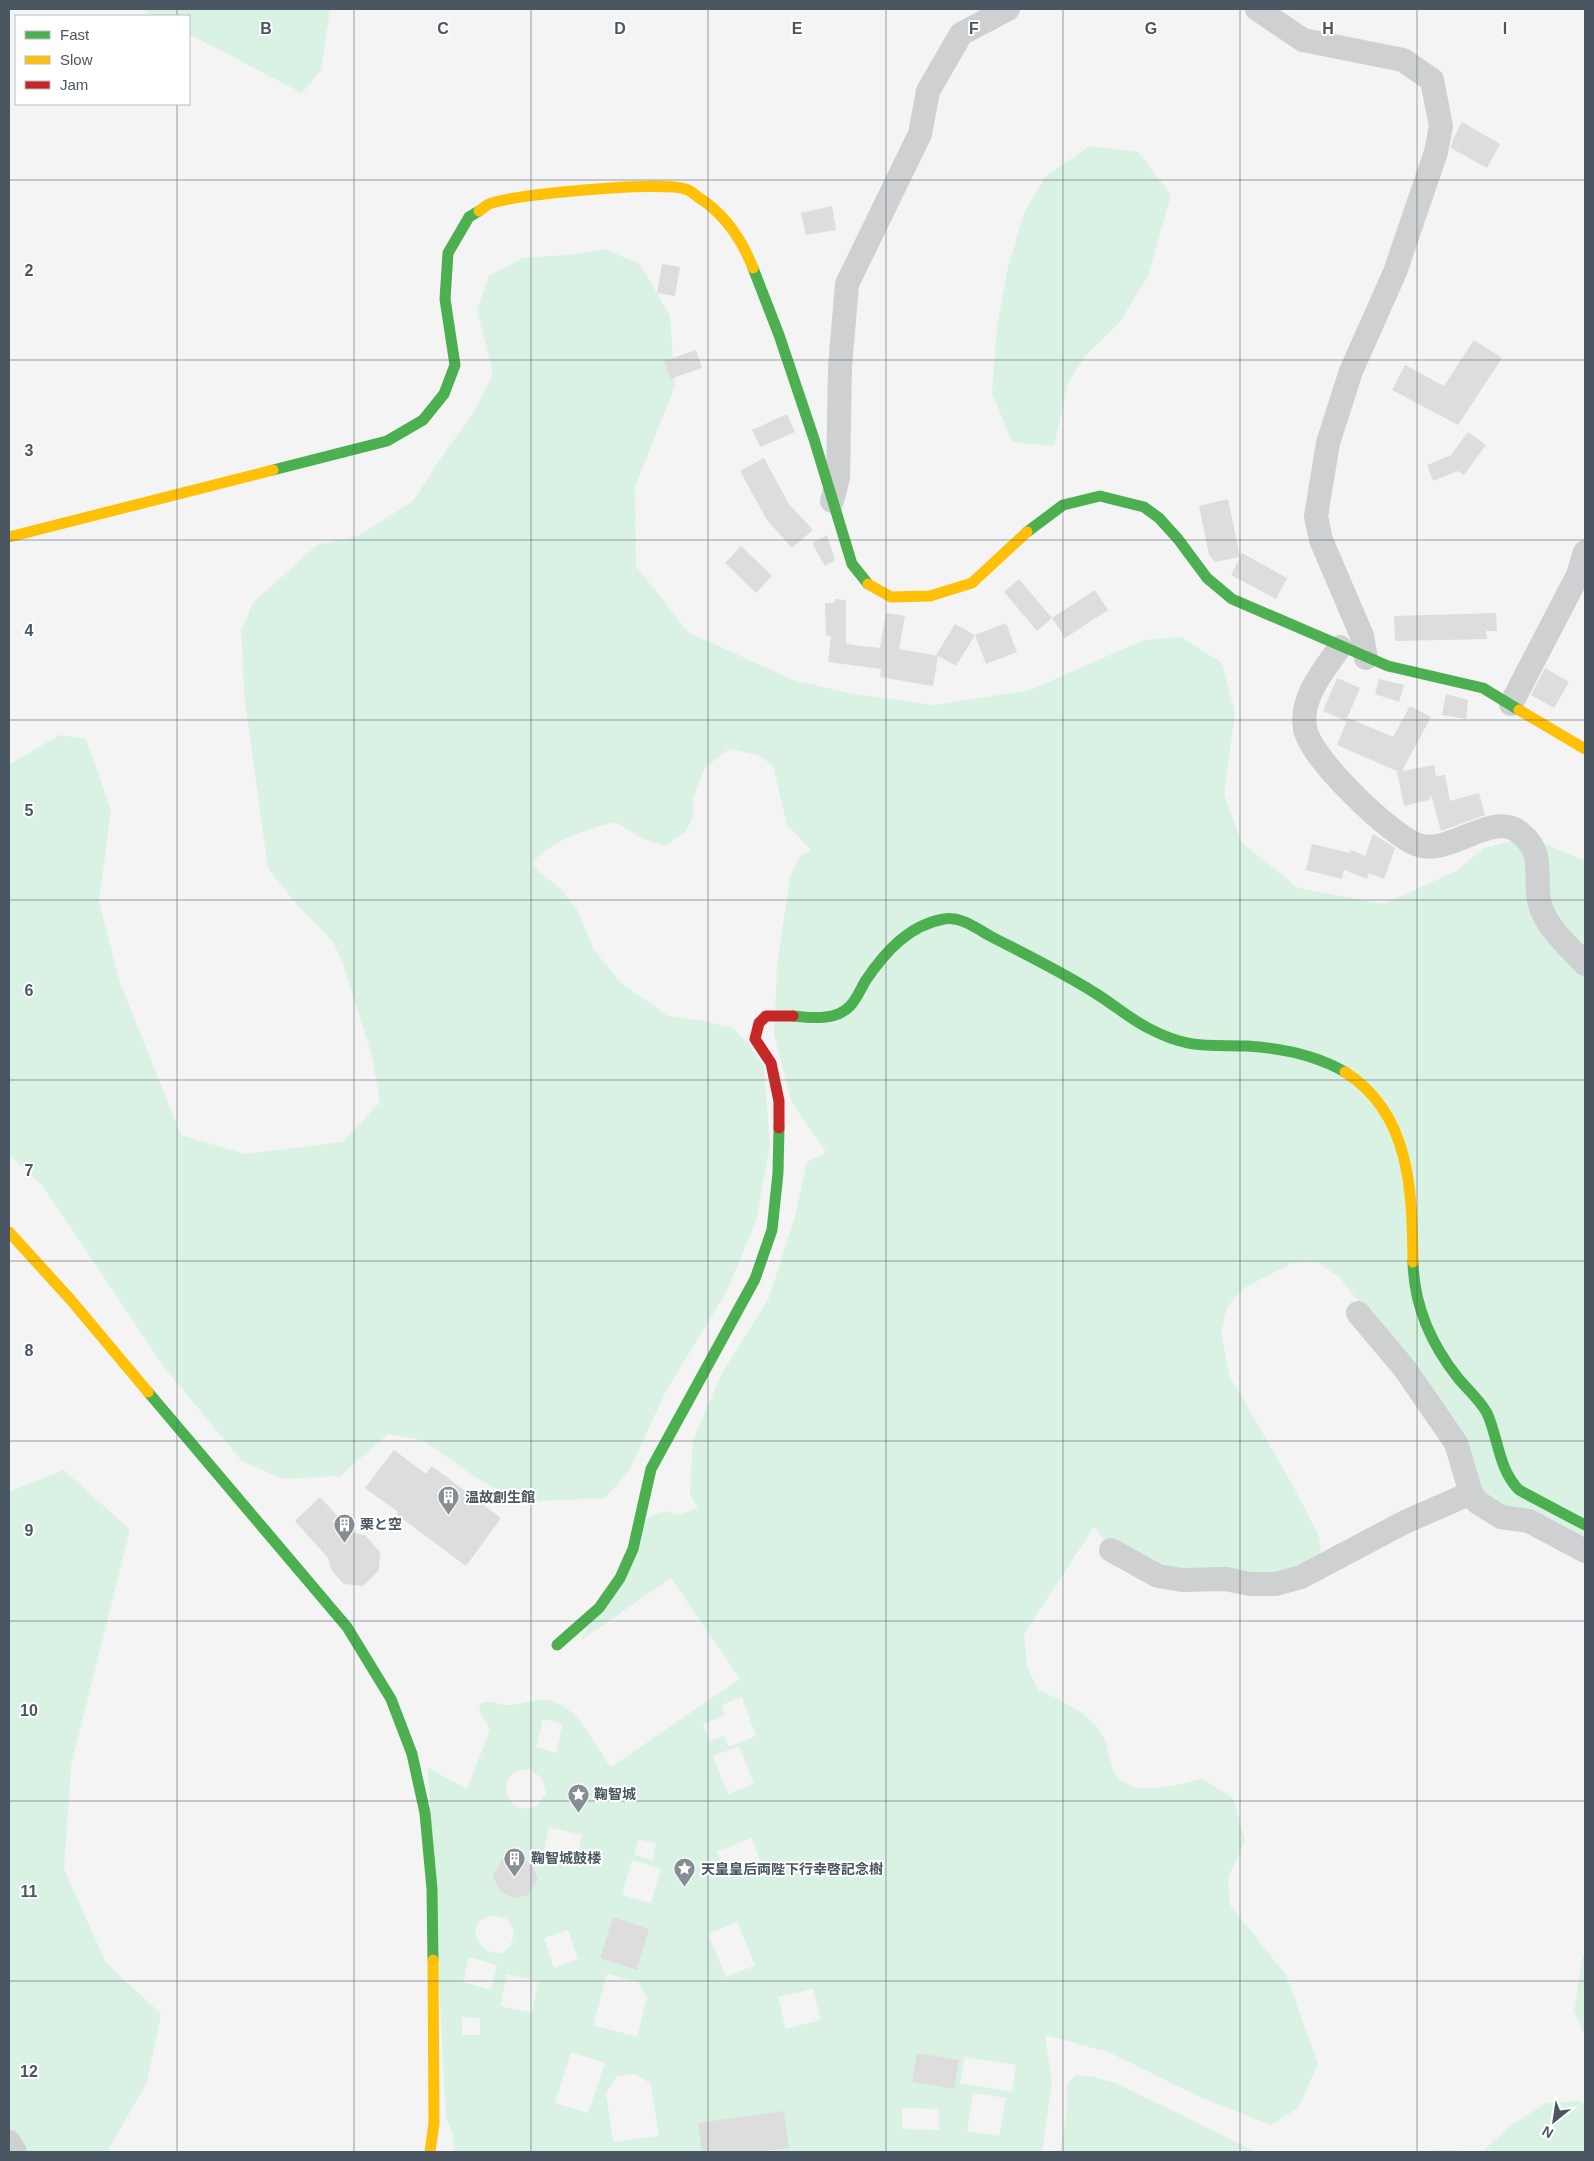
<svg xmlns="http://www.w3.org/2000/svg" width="1594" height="2161" font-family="Helvetica,'Noto Sans JP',sans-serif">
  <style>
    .green { fill: #d9f2e3; fill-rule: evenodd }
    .building { fill: #ddddde }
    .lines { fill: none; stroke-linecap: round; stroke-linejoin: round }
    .street { stroke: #ced0d2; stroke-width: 24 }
    .fast { stroke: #4caf50; stroke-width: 11 }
    .slow { stroke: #ffc107; stroke-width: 11 }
    .jam { stroke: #c62828; stroke-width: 11 }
    .grid { fill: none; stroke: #4a5661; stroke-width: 1; stroke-opacity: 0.55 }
    .labels { text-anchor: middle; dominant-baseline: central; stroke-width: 4; stroke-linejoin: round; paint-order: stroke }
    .poi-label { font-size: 14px; font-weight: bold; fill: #4a5661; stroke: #fff; text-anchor: start }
    .grid-label { font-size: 16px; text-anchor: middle; font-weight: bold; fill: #4a5661; stroke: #fff; stroke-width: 4; stroke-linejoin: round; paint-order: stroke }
  </style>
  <rect width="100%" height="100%" fill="#f4f4f4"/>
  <g class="green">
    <polygon points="139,9 330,9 321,70 302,93 189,34 189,16 154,16"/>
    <polygon points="1089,146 1138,152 1171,195 1148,276 1119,323 1085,356 1068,383 1054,446 1012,442 992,393 997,326 1008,267 1024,213 1045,177"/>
    <path d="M604,249L640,264L670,316L675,386L635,487L636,566L688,632L793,680L847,693L934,705L1030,690L1144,640L1181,637L1222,663L1235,712L1224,795L1242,843L1298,888L1384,904L1456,871L1484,848L1530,837L1585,861V1543L1484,1498L1363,1307L1339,1277L1317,1262L1292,1263L1244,1288L1228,1306L1221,1331L1229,1375L1291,1482L1319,1536L1321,1552L1310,1563L1285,1573H1251L1163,1567L1103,1538L1094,1527L1024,1634L1027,1666L1038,1690C1061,1700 1086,1711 1101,1732C1110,1743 1107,1764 1116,1775C1135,1799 1178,1784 1203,1779L1233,1798L1245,1841L1228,1878L1230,1905L1286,1975L1318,2064L1298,2108L1271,2125L1202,2098L1108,2052L1045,2035L1052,2082L1042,2152H454L453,2135L446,2118L428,1768L467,1789L490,1730L479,1709L481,1703C496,1699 495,1705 507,1705C519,1705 533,1699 545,1700C578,1703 593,1744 611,1767L740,1679L671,1578L580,1641L646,1520L655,1514L666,1511L678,1515L698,1508L690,1495L693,1440L722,1373L769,1298L795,1216L807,1162L826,1152L792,1103L774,1035L777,966L790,877L799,857L811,850L787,825L773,766L758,755L729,749L705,768L693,798V817L686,831L665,846L641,838L616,822C594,826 545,843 533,863L538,871L560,888L577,910L594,950L621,983L668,1016L704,1021L732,1028L748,1043L764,1067L770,1145L756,1221L726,1293L666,1391L629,1471L605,1498L516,1502L474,1476L423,1440L388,1434L340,1476L283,1479L242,1461L164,1367L42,1185L9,1154V765L59,735L86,739L111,810L99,902L120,983L181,1135L245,1154L343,1142L380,1102L372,1056L343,964L333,942L293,900L268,868L245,702L241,631L253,603L317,545L358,536L413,501L445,452L471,417L493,374L477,310L489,276L522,258L578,254ZM742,1697L756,1736L729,1747L724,1736L709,1741L703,1724L725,1715L721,1705ZM543,1719L563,1724L556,1753L536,1747ZM739,1746L754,1784L728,1794L713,1756ZM529,1769L542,1778L546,1793L537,1806C504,1820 492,1771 529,1769ZM549,1827L582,1835L576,1864L543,1856ZM752,1838L761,1863L726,1876L717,1851ZM639,1839L656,1844L652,1860L634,1855ZM632,1860L661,1869L651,1903L622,1895ZM493,1915L507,1919L514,1932C507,1983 446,1927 493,1915ZM737,1922L755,1965L726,1977L708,1934ZM568,1930L578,1959L554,1968L544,1938ZM469,1957L497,1965L491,1990L463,1982ZM507,1974L538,1981L532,2013L500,2006ZM607,1974L638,1982L647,1998L637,2037L593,2025ZM813,1989L821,2020L786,2029L778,1997ZM462,2017L480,2018V2035H462ZM571,2052L605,2063L588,2113L555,2103ZM965,2057L1016,2065L1012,2092L960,2083ZM635,2074L651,2084L659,2136L613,2142L606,2092L617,2076ZM973,2093L1006,2098L999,2136L967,2131ZM902,2108L939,2109V2130L902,2129Z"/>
    <polygon points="64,1470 130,1530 71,1766 64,1869 106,1963 161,2014 147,2082 107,2152 9,2152 9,1492"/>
    <polygon points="1585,1952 1585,2037 1574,2011 1582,1960"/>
    <polygon points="1076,2075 1090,2076 1116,2083 1256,2152 1060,2152 1067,2112 1067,2084"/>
    <polygon points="1578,2101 1585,2104 1585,2152 1482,2152 1510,2126 1546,2103"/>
    <polygon points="1449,2150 1480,2152 1407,2152"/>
  </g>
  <g class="building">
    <polygon points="1462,122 1500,144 1487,168 1451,148 1453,139"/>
    <polygon points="832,206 836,230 806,235 801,213"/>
    <polygon points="662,264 680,267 675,296 657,293"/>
    <polygon points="1474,340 1502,358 1458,425 1392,390 1405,365 1444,386"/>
    <polygon points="696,350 702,368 670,379 664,361"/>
    <polygon points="787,414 795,432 760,447 752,430"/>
    <polygon points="1468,432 1486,445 1464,475 1458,471 1433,481 1427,465 1451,455"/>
    <polygon points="764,458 789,504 813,530 792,548 767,520 740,471"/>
    <polygon points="1228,499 1240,557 1215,562 1209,555 1199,506"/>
    <polygon points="827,535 835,560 825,566 812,543"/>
    <polygon points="741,546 772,576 756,593 725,563"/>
    <polygon points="1242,553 1287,578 1276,599 1231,575"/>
    <polygon points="1019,579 1052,618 1037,631 1004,592"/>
    <polygon points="1095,590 1108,610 1065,638 1052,618"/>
    <polygon points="835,599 846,600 846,644 880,648 886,613 905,616 899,649 938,656 936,655 955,624 975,635 956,666 938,656 933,686 880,677 881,669 828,662 831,636 826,636 825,603 834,603"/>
    <polygon points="1496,613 1497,631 1486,631 1487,639 1395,641 1394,616"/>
    <polygon points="1006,623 1017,652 986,664 975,635"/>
    <polygon points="1545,668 1569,682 1554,708 1531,695"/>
    <polygon points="1337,678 1360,688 1346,721 1323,711"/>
    <polygon points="1379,679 1404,685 1399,702 1375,694"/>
    <polygon points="1446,694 1468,700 1466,719 1442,715"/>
    <polygon points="1410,706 1431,717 1402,771 1434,765 1436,776 1445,775 1450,801 1479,793 1485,815 1441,831 1431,795 1429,800 1404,806 1397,772 1399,772 1337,745 1348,718 1393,737"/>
    <polygon points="1373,834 1395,848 1384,879 1369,873 1367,879 1344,870 1342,879 1306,870 1312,844 1350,853 1351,850 1365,856"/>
    <polygon points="394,1450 426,1474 432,1466 501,1518 466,1566 396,1514 398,1512 365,1488"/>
    <polygon points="320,1497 353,1533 365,1535 380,1552 379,1570 363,1586 344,1584 332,1571 328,1558 295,1521"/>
    <polygon points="516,1855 531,1863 538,1878 528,1895 513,1898 499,1890 493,1876 503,1858"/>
    <polygon points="613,1917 649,1929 637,1970 600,1958"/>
    <polygon points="917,2053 959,2060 954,2089 912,2082"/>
    <polygon points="784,2111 789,2148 761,2152 702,2152 698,2123"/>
  </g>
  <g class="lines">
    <g class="street">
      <polyline points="1257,9 1303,40 1403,60 1432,80 1441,126 1436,152 1395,272 1351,371 1328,443 1316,516 1321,540 1362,636 1366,658"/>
      <polyline points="832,501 838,478 840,367 847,284 920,134 928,91 961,34 1008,9"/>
      <path d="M1340,647C1324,670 1300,697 1305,728C1309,757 1390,835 1418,845C1449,856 1492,811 1519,832C1549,855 1531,880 1541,908C1549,930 1570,948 1585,964"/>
      <polyline points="1511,704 1578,575 1585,552"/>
      <polyline points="1358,1313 1405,1369 1456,1443 1471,1493 1477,1502 1501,1517 1529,1521 1585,1551"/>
      <polyline points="1111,1550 1158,1576 1182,1580 1226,1579 1250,1584 1276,1584 1301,1577 1405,1522 1471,1493"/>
      <polyline points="9,2142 15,2152"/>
    </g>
    <g class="fast">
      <polyline points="753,268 779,335 814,439 852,564 868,584"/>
      <polyline points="273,470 387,441 423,420 444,394 455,365 445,299 448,253 469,217 479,211"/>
      <polyline points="1027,532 1063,505 1100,496 1144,507 1159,518 1178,539 1207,578 1232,599 1388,666 1483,688 1519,710"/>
      <path d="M793,1016C811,1018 836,1021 850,1006C857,999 861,988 866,980C885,952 909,925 944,919C962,916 977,929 992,937C1027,955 1062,972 1095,993C1113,1004 1129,1018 1148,1028C1188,1049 1205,1045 1247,1046C1280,1048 1316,1055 1345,1072"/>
      <path d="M1413,1262C1414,1305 1431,1344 1458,1378C1467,1389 1480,1400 1487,1413C1499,1440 1498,1468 1519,1490L1585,1525"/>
      <polyline points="148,1392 347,1627 391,1699 412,1754 425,1813 432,1889 433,1960"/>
      <polyline points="557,1645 599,1608 620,1578 633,1549 651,1469 755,1279 772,1230 778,1173 779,1128"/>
    </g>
    <g class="slow">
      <path d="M479,211C482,209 485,206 489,204C512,194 662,181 685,189C690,190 694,194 698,197C725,214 742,240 753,268"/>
      <polyline points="9,537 273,470"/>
      <polyline points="868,584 891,597 930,596 972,583 1027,532"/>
      <polyline points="1519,710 1585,749"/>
      <path d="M1345,1072C1411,1114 1412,1191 1413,1262"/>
      <polyline points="9,1232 70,1299 148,1392"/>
      <polyline points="430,2152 434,2123 433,1960"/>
    </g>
    <polyline class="jam" points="779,1128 779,1101 771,1063 755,1039 759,1023 766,1016 793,1016"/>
  </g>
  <path class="grid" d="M177,9V16M354,9V2152M531,9V2152M708,9V2152M886,9V2152M1063,9V2152M1240,9V2152M1417,9V2152M177,104V2152M9,180H1585M9,360H1585M9,540H1585M9,720H1585M9,900H1585M9,1080H1585M9,1261H1585M9,1441H1585M9,1621H1585M9,1801H1585M9,1981H1585"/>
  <defs>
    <symbol id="building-pin" viewBox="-11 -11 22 30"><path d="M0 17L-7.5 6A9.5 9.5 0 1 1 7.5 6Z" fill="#868d94" stroke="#fff"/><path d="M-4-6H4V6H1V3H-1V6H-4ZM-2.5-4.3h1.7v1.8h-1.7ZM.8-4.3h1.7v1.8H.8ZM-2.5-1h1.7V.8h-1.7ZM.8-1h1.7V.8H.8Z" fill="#fff"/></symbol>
    <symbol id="sight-pin" viewBox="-11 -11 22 30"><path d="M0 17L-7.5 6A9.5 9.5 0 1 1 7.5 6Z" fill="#868d94" stroke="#fff"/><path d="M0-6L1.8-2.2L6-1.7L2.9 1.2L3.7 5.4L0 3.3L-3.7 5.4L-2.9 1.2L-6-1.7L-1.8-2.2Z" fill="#fff"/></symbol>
  </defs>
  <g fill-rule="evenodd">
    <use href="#building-pin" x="436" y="1484" width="25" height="34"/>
    <use href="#building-pin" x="332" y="1512" width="25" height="34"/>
    <use href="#sight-pin" x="566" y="1782" width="25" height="34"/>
    <use href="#building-pin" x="502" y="1846" width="25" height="34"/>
    <use href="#sight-pin" x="672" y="1856" width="25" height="34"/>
  </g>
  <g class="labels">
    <g class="poi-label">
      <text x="465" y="1497">温故創生館</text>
      <text x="360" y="1524">栗と空</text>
      <text x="594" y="1794">鞠智城</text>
      <text x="531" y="1858">鞠智城鼓楼</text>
      <text x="701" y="1869">天皇皇后両陛下行幸啓記念樹</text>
    </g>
  </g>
  <g class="grid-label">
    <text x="266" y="34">B</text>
    <text x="443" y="34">C</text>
    <text x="620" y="34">D</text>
    <text x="797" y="34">E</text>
    <text x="974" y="34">F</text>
    <text x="1151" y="34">G</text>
    <text x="1328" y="34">H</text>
    <text x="1505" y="34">I</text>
    <text x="29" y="276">2</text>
    <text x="29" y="456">3</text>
    <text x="29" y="636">4</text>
    <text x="29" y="816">5</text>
    <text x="29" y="996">6</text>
    <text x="29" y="1176">7</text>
    <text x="29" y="1356">8</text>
    <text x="29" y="1536">9</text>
    <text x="29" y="1716">10</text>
    <text x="29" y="1897">11</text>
    <text x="29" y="2077">12</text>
  </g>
  <rect width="1594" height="2161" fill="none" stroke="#4a5661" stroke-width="20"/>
  <rect x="15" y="15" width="175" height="90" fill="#ffffff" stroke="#b7bbc0"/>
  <rect x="25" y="31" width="25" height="8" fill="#4caf50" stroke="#b7bbc0"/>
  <text x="60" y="40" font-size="15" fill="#4a5661">Fast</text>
  <rect x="25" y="56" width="25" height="8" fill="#ffc107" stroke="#b7bbc0"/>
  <text x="60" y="65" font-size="15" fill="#4a5661">Slow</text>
  <rect x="25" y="81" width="25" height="8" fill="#c62828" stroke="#b7bbc0"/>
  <text x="60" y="90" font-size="15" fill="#4a5661">Jam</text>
  <g transform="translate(1554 2121) rotate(210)" stroke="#ffffff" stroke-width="4" paint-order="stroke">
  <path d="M0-4L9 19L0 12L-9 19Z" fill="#4a5661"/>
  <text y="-8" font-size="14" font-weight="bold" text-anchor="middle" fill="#4a5661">N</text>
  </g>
</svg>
